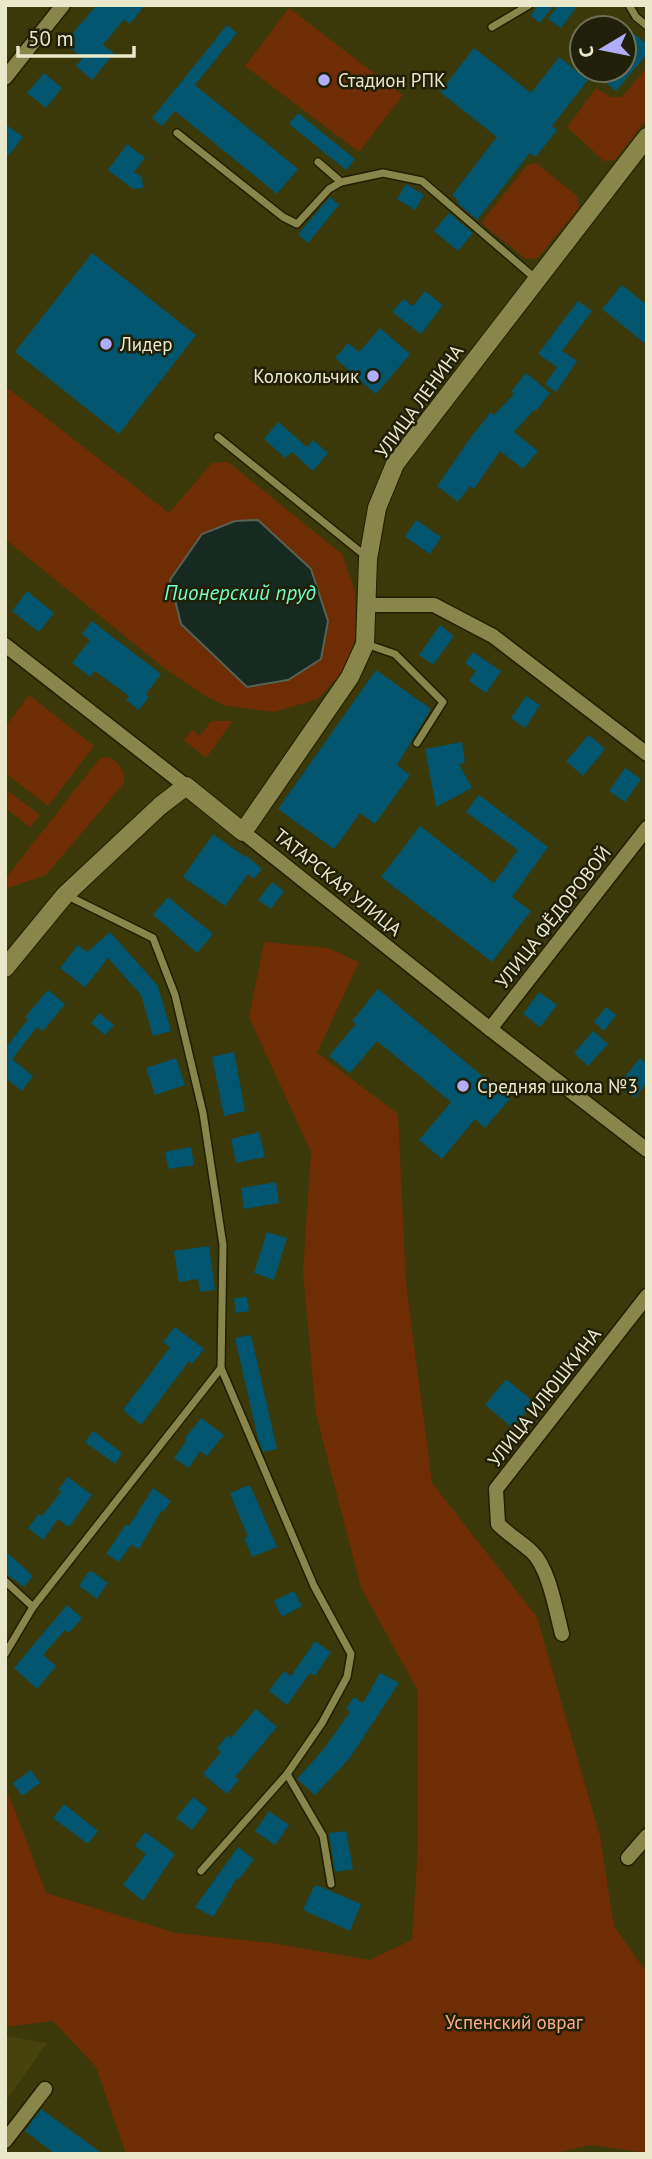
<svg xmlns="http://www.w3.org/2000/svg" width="652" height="2159" font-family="'PT Sans',sans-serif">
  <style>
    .built { fill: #46430d }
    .green { fill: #6e2d04 }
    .water { fill: #172a22; stroke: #566354; stroke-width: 2 }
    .building { fill: #01556e }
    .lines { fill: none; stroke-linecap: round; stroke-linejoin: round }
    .service-casing { stroke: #211f01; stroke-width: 10 }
    .minor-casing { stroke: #211f01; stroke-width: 17 }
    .tertiary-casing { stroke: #211f01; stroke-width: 20 }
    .service { stroke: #89864c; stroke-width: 7 }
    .minor { stroke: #89864c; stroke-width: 14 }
    .tertiary { stroke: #89864c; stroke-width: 18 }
    .poi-dot { fill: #b1adfa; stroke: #201f07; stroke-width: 2.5 }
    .labels { text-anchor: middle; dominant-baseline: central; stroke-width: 5; stroke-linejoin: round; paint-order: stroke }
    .poi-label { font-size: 19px; fill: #e9e8ca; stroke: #201f07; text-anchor: start }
    .street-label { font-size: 19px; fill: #e9e8ca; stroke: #201f07 }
    .park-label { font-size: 19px; fill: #fcad88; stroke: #201f07 }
    .water-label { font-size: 21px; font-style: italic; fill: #74fdc9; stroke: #201f07 }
  </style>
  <rect width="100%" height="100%" fill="#3b380a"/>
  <polygon class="built" points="5,2036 47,2043 5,2102"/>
  <g class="green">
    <polygon points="289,8 403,95 359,152 245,66"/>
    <polygon points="647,67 647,119 615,160 604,161 567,127 596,88 611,97 622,97"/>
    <polygon points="536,163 577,196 579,208 538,258 526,259 481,223 527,165"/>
    <polygon points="5,386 169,513 212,463 228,462 342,554 355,591 356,635 346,668 318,699 274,712 226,706 207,697 163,667 5,539"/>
    <polygon points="29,695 94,746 48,806 5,773 5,727"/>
    <polygon points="211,721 233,721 206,758 184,740 192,730 200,736"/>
    <path d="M109,757C120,764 124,769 124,783L46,875L5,889V879L100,758Z"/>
    <polygon points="5,789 40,815 30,827 5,808"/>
    <polygon points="264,942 328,948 359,962 317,1053 398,1114 406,1283 432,1483 537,1617 600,1836 614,1926 647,1973 647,2153 591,2145 550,2154 126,2154 96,2067 53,2021 5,2027 5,1784 46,1893 176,1933 272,1943 369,1960 412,1940 418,1844 418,1691 361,1588 316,1414 303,1271 311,1152 249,1017"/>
  </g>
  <polygon class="water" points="258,520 311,569 328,621 321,659 288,680 247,687 181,624 170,580 202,534 235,521"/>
  <g class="building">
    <polygon points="97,5 145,5 130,24 124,19 103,45 114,53 92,80 76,66 83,58 64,43"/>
    <polygon points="538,5 554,5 540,23 531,16"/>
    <polygon points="558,5 578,5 561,28 548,19"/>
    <polygon points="227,25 237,33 195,85 298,169 277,194 175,111 162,126 152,118"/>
    <polygon points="624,26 647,44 647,54 616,91 590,70 624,70"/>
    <polygon points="474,48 531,93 559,57 588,80 552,126 557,130 536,157 530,153 477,220 457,203 459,201 452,195 497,137 440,92"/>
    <polygon points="44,73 62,88 46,108 27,93"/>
    <polygon points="298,113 355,159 346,170 289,124"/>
    <polygon points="5,124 23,137 5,160"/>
    <polygon points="127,144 145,158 134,172 142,177 143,188 133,189 108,170"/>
    <polygon points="406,184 424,195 415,210 397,199"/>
    <polygon points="330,197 339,205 308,243 298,234"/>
    <polygon points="449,213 473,233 458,251 434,231"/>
    <polygon points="92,253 196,335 119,434 15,352"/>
    <polygon points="622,285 647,305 647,345 602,309"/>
    <polygon points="425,291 443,305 421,334 392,312 403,299 413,306"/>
    <polygon points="578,301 592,311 562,351 577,361 556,392 545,384 557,367 538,354"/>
    <polygon points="380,328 410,354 376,394 335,358 348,343 359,352"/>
    <polygon points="526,373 550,393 536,411 534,410 514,432 538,451 523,469 500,451 474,489 470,486 458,502 437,486 471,437 491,412 494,415 514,394 511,392"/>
    <polygon points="278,422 307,447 313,440 328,453 313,471 292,452 285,458 264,439"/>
    <polygon points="416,520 441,537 430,554 405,537"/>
    <polygon points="27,591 54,613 39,632 12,611"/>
    <polygon points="92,621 161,674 146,694 149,697 139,710 126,700 129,696 95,671 90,677 72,663 90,640 82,634"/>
    <polygon points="440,625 454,636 433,665 419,655"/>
    <polygon points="473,652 501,671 486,693 469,681 476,671 465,663"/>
    <polygon points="376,670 431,709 397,765 410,775 375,824 360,813 334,849 278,809"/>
    <polygon points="526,696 540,705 525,728 511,718"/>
    <polygon points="589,735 605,749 583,776 566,761"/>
    <polygon points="462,742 465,763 459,764 472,788 436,807 425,749"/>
    <polygon points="625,768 641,779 625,802 609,791"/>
    <polygon points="479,795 548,847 512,897 531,911 492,962 381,877 420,826 494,883 518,850 466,812"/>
    <polygon points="213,834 245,857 247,856 262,869 254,879 248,874 225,906 183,877"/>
    <polygon points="272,882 284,891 271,909 258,900"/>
    <polygon points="168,897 213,934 197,953 153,915"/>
    <polygon points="110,932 158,986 171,1031 153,1036 141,995 108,958 85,987 60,968 78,945 87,952"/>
    <polygon points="378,989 510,1099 485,1128 475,1119 442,1159 419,1140 451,1102 377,1041 350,1073 329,1056 356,1024 352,1021"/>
    <polygon points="48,990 65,1004 43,1031 37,1027 12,1059 33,1076 22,1091 5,1078 5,1049 28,1019 25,1017"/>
    <polygon points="539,992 557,1005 540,1027 523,1014"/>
    <polygon points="606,1007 616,1015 604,1031 594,1022"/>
    <polygon points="99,1013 114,1025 105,1035 91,1023"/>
    <polygon points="593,1031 608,1044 588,1066 574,1053"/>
    <polygon points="234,1052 245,1111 224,1116 212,1057"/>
    <polygon points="176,1058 185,1085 155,1095 146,1068"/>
    <polygon points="640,1058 647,1064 647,1082 635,1098 618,1085"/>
    <polygon points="259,1132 265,1157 236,1163 231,1139"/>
    <polygon points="191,1147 194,1165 168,1169 165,1152"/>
    <polygon points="276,1182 279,1203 244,1209 241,1188"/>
    <polygon points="267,1232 287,1238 274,1280 254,1273"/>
    <polygon points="209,1246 215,1290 200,1292 198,1279 179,1282 174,1251"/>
    <polygon points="247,1297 249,1311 236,1313 234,1298"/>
    <polygon points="175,1327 204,1349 192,1364 189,1361 141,1425 123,1410 170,1347 163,1342"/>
    <polygon points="251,1335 277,1449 263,1452 258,1439 235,1338"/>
    <polygon points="506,1379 534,1402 513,1428 485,1405"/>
    <polygon points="201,1418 224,1435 207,1456 200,1451 189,1468 174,1458 187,1440 185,1438"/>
    <polygon points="93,1431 122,1453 115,1464 85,1442"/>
    <polygon points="68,1477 92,1495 69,1527 58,1519 43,1540 28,1528 39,1514 42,1516 61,1492 58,1490"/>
    <polygon points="250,1485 277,1547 252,1557 244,1538 248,1537 230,1493"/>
    <polygon points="153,1488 171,1501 163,1512 161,1511 139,1549 131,1545 119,1562 106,1554 126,1524 129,1526"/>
    <polygon points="5,1551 33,1576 24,1587 5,1573"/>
    <polygon points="88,1572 93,1572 108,1583 97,1599 79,1586"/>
    <polygon points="294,1591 302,1606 282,1617 274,1601"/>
    <polygon points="67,1605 82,1618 69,1633 65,1630 43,1655 56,1666 37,1689 14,1668"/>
    <polygon points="315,1641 331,1652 315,1676 310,1673 287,1705 269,1691 284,1671 291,1676"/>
    <polygon points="380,1673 399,1683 349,1759 315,1795 297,1779 323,1750 350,1712 346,1709 354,1697 363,1703"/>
    <polygon points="256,1709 277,1727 235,1777 239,1780 227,1794 203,1774 221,1752 217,1748 228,1735 231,1738"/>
    <polygon points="31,1770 40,1783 22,1796 13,1783"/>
    <polygon points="193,1797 208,1809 192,1830 176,1818"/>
    <polygon points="64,1804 98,1831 88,1844 53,1818"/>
    <polygon points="269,1811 289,1825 275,1845 255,1831"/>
    <polygon points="346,1831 353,1869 335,1872 329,1833"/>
    <polygon points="145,1832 175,1854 143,1901 123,1885 146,1854 135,1846"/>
    <polygon points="238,1847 254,1859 239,1879 237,1878 213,1917 195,1907"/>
    <polygon points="314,1886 319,1886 361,1904 350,1931 303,1910"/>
    <polygon points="41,2109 103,2154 55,2154 25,2131"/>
  </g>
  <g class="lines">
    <defs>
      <g id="service">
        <polyline points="629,5 636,17 647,26"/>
        <polyline points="492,27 529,5"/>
        <polyline points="177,133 283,217 297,224 329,189 341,182 383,173 422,181 536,279"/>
        <polyline points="318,162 341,182"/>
        <polyline points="218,437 368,558"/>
        <polyline points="366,644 395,654 443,702 417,743"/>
        <polyline points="5,1581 33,1607"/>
        <polyline points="5,1654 33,1607 221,1368 223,1245 203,1113 175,995 153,938 66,895"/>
        <polyline points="287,1774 323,1836 331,1884"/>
        <polyline points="201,1871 287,1774 322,1723 347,1677 351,1654 314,1586 221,1368"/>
      </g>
      <g id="minor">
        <polyline points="5,78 63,5"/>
        <polyline points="368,605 434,605 493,636 647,754"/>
        <polyline points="5,645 186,786"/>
        <polyline points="243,832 490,1029 647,1150"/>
        <polyline points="490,1029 647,828"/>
        <path d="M562,1634C556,1611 549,1568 532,1552C521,1542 509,1535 498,1524L496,1489L647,1296"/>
        <polyline points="628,1858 647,1836"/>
        <polyline points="5,2141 45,2089"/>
      </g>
      <polyline id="tertiary" points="5,968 65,895 160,806 186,786 243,832 350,677 365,644 368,559 377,508 395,464 647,137"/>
    </defs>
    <use href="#service" class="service-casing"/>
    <use href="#minor" class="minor-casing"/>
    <use href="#tertiary" class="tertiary-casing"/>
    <use href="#service" class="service"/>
    <use href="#minor" class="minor"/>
    <use href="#tertiary" class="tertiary"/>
  </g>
  <g class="poi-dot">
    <circle cx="324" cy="80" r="7"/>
    <circle cx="106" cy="344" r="7"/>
    <circle cx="373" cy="376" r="7"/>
    <circle cx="463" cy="1086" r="7"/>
  </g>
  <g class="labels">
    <g class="poi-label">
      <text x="338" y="80">Стадион РПК</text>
      <text x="120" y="344">Лидер</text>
      <text x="359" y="376" text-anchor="end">Колокольчик</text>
      <text x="477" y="1086">Средняя школа №3</text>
    </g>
    <g class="street-label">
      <text transform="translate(419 401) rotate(-54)">УЛИЦА ЛЕНИНА</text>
      <text transform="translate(338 882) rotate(39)">ТАТАРСКАЯ УЛИЦА</text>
      <text transform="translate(553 917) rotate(-52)">УЛИЦА ФЁДОРОВОЙ</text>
      <text transform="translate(544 1397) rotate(-52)">УЛИЦА ИЛЮШКИНА</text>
    </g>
    <g class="park-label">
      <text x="514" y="2022">Успенский овраг</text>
    </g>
    <g class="water-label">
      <text x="240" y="592">Пионерский пруд</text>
    </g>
  </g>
  <rect width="652" height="2159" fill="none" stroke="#e9e8ca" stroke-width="14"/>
  <g transform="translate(603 49) rotate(260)"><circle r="33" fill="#201f07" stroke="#706f55" stroke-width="2"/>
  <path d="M0-5L12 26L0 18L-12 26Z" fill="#b1adfa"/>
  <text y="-10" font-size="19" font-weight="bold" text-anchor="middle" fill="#e9e8ca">С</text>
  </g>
  <path d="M18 46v10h116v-10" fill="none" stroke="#e9e8ca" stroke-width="3.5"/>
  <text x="28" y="46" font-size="21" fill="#e9e8ca" stroke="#201f07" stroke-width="5" paint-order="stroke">50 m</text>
</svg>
